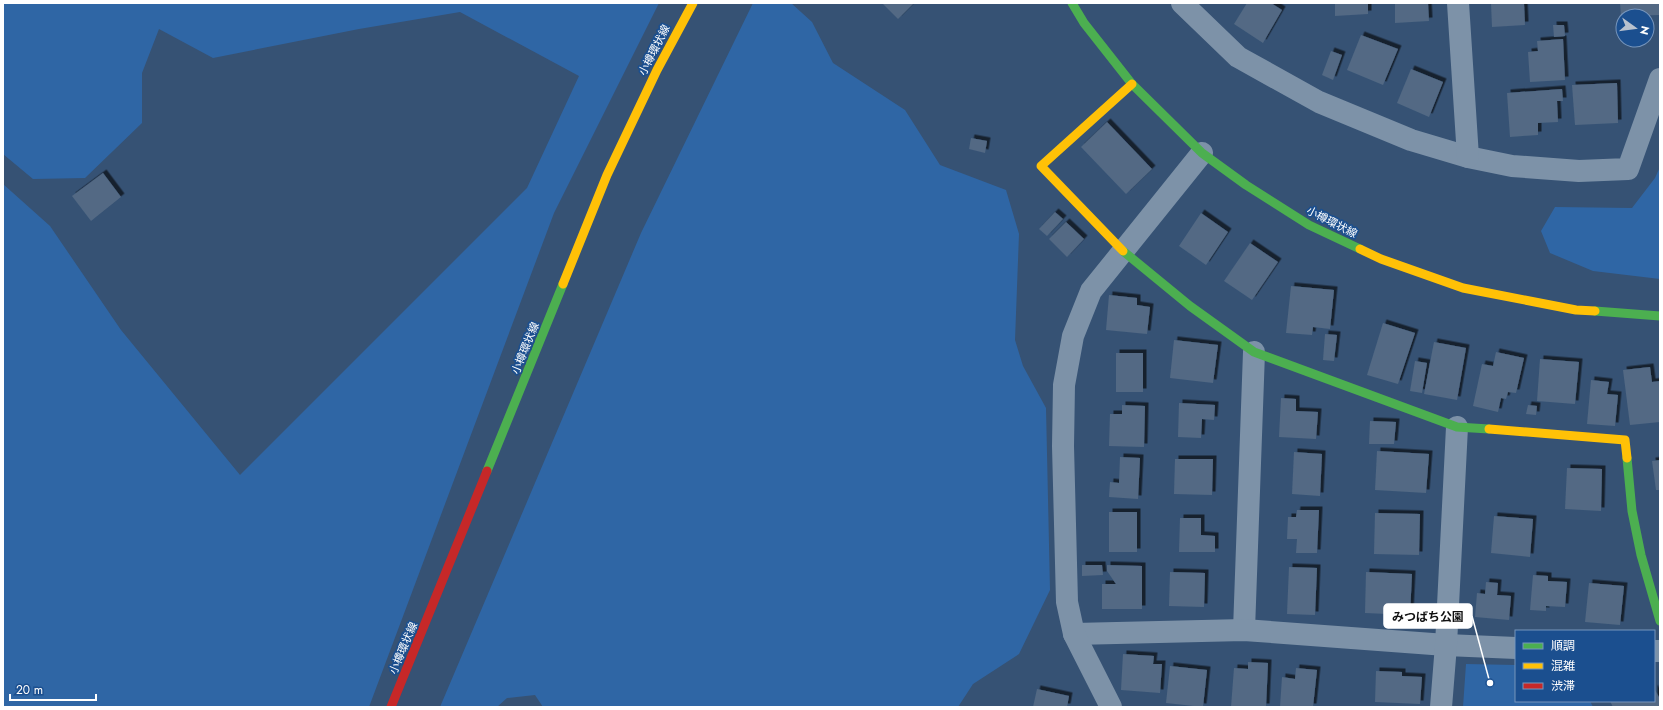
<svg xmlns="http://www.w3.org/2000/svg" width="1663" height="710" font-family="Jost,'Noto Sans JP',sans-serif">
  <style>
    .green { fill: #2f66a5 }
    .building { fill: #526984; filter: url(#shadow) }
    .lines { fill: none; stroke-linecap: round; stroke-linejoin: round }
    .street { stroke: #7d92a8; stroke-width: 22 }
    .fast { stroke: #4caf50; stroke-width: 9 }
    .slow { stroke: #ffc107; stroke-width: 9 }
    .jam { stroke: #c62828; stroke-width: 9 }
    .labels { text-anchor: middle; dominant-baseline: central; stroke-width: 3.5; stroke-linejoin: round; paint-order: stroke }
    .street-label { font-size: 11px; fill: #fff; stroke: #1b4f8f }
    .leader { fill: none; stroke: #fff; stroke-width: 1.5 }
    .callout-dot { fill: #fff; stroke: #1b4f8f; stroke-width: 1.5 }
    .callout { fill: #fff; stroke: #fff; stroke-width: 1.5 }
    .callout-label { font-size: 12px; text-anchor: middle; font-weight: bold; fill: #111 }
  </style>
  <defs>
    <filter id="shadow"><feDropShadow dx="3.5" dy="-3.5" stdDeviation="0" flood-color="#0009"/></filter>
  </defs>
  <rect width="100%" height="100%" fill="#365274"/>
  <g class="green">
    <polygon points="3,3 659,3 554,213 369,707 3,707 3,184 50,226 121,330 240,475 527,188 579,76 460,12 359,29 213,58 159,29 142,73 142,123 85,178 33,179 3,154"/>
    <polygon points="753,3 791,3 812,22 833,63 905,110 940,165 1006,190 1019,234 1015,340 1023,366 1046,408 1050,590 1019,654 973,684 958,707 543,707 535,695 507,698 497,707 440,707 641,233"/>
    <polygon points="1660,167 1660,279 1593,271 1550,253 1541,231 1555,207 1632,208 1655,178"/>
    <polygon points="1466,664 1516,665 1516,701 1590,701 1593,707 1463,707"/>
  </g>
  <g class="building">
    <polygon points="882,3 914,3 898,19"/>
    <polygon points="1247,3 1271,3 1282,10 1263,43 1234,24"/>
    <polygon points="1335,3 1368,3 1368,14 1335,16"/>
    <polygon points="1395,3 1428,3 1429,21 1395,23"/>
    <polygon points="1491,3 1524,3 1525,25 1492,27"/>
    <polygon points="1620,3 1659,3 1659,15 1621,16"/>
    <polygon points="1553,25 1564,25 1565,36 1554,37"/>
    <polygon points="1361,35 1398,49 1383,85 1347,70"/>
    <polygon points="1563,39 1565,80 1530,82 1528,52 1538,51 1537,41"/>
    <polygon points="1331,51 1342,55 1333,80 1322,75"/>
    <polygon points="1411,69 1443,82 1429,117 1397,103"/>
    <polygon points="1617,83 1618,123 1575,125 1572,85"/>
    <polygon points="1562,89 1563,101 1557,101 1558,122 1538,123 1538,135 1510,137 1507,93"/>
    <polygon points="1107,122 1152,169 1126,194 1081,147"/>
    <polygon points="971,138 987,141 985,153 969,149"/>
    <polygon points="103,173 121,197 91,221 72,196"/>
    <polygon points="1055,212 1063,219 1047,236 1039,229"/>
    <polygon points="1201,213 1228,232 1206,265 1179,246"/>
    <polygon points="1066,222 1084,239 1067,257 1049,239"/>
    <polygon points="1250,243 1278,262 1252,300 1224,281"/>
    <polygon points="1291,286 1334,290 1330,329 1313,327 1312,335 1286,333"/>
    <polygon points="1109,295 1137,298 1137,305 1150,307 1147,334 1106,330"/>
    <polygon points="1383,323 1415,333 1398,384 1367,375"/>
    <polygon points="1325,334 1337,335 1334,361 1323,360"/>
    <polygon points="1174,340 1218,345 1213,383 1170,378"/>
    <polygon points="1434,342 1466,348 1457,400 1424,394"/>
    <polygon points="1496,352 1524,358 1516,393 1508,392 1506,399 1501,398 1498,412 1473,406 1482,364 1493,366"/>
    <rect x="1116" y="353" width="27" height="39"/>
    <polygon points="1540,359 1579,362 1575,404 1537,401"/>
    <polygon points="1415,361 1427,363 1422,393 1410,391"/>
    <polygon points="1650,367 1652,382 1660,381 1660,422 1630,425 1623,370"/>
    <polygon points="1591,380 1609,382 1607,394 1618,395 1615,426 1587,424"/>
    <polygon points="1281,398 1296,399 1296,411 1318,412 1316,439 1279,437"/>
    <polygon points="1179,403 1215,405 1214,420 1202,419 1201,438 1178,437"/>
    <polygon points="1122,405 1145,406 1144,447 1109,446 1110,414 1122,414"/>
    <polygon points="1528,405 1537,406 1536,415 1526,414"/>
    <polygon points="1370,421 1396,422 1394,444 1369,444"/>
    <polygon points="1377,451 1429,454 1426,493 1375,490"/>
    <polygon points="1294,452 1322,454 1320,496 1292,494"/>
    <polygon points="1120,457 1140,458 1138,499 1109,497 1110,482 1119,483"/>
    <polygon points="1175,459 1213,459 1212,495 1174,494"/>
    <polygon points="1660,460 1660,490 1656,490 1652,461"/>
    <polygon points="1567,468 1602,469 1601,511 1565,509"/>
    <polygon points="1297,510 1319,510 1317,553 1296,553 1297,539 1287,539 1288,517 1296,517"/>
    <rect x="1109" y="512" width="28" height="40"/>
    <polygon points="1375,513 1420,514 1419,555 1374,554"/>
    <polygon points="1494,516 1533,519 1530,557 1491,553"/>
    <polygon points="1180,518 1201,518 1201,535 1215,536 1215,552 1179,552"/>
    <polygon points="1082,565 1102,565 1103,575 1082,576"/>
    <polygon points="1107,565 1142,566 1142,609 1102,609 1102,584 1116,584 1107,571"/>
    <polygon points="1289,567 1317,568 1315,615 1287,614"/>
    <polygon points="1170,572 1205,573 1204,607 1169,606"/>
    <polygon points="1366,572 1412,574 1410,615 1365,613"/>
    <polygon points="1533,575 1548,576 1548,581 1567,582 1565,607 1546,606 1546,611 1530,610"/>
    <polygon points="1486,582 1498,583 1497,595 1511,596 1509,620 1475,617 1477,593 1485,594"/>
    <polygon points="1589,583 1624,586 1620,625 1585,622"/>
    <polygon points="1123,654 1154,656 1153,664 1162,664 1160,693 1121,690"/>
    <polygon points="1248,662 1268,663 1266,707 1231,707 1234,668 1248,669"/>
    <polygon points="1170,666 1207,670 1203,707 1166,703"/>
    <polygon points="1296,668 1317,670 1313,707 1280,707 1282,677 1295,679"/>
    <polygon points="1376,671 1402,672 1402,676 1422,677 1420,704 1375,702"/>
    <polygon points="1654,688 1660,699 1660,707 1613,707 1610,701 1654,701"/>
    <polygon points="1037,689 1069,696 1067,707 1033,707"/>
  </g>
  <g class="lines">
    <g class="street">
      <polyline points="1182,3 1238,57 1319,102 1411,140 1468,157 1512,166 1579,171 1628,169 1660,79"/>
      <polyline points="1458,3 1468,157"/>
      <polyline points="1244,630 1254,352"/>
      <polyline points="1074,634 1244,630 1446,645 1516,648"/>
      <polyline points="1654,651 1660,651"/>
      <polyline points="1111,707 1074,634 1067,602 1063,446 1064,385 1073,336 1091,291 1202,153"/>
      <polyline points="1441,707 1446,645 1457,427"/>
    </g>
    <g class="fast">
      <polyline points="1072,3 1084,23 1132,84 1202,153 1246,185 1309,225 1360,249"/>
      <polyline points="1123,251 1190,306 1254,352 1457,427 1489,429"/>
      <polyline points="1595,311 1660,316"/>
      <polyline points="1627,458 1632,511 1641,555 1660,621"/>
      <polyline points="487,471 563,284"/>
    </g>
    <g class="slow">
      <polyline points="1360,249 1381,259 1463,288 1576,310 1595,311"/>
      <polyline points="1123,251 1041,166 1132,84"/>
      <polyline points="563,284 607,175 657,70 693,3"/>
      <polyline points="1489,429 1625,440 1627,458"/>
    </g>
    <polyline class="jam" points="391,707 487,471"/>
  </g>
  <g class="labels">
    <g class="street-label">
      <text transform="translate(654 50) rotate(-63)">小樽環状線</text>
      <text transform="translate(1332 222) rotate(27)">小樽環状線</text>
      <text transform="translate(525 348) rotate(-68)">小樽環状線</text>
      <text transform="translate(403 648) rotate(-67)">小樽環状線</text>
    </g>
  </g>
  <path class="leader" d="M1490 683L1472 616"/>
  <circle class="callout-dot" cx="1490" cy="683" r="4"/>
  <rect class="callout" x="1384" y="604" width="88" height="24" rx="4"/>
  <g class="callout-label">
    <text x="1428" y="621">みつばち公園</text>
  </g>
  <rect width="1663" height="710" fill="none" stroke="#ffffff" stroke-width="8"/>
  <rect x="1515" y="630" width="140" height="72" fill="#1b4f8f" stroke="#7695bc"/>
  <rect x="1523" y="643" width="20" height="6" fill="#4caf50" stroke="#7695bc"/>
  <text x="1551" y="650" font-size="12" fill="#ffffff">順調</text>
  <rect x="1523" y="663" width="20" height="6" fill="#ffc107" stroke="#7695bc"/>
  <text x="1551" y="670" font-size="12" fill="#ffffff">混雑</text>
  <rect x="1523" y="683" width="20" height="6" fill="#c62828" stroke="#7695bc"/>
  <text x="1551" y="690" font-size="12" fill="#ffffff">渋滞</text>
  <g transform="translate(1635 28) rotate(104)"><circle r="19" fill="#1b4f8f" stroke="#7695bc"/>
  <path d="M0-3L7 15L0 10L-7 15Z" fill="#b9c2ce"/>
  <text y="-6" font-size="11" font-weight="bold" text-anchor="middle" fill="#ffffff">N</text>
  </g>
  <path d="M10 694v6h86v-6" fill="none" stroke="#ffffff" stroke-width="2"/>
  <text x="16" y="694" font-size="12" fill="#ffffff" stroke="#1b4f8f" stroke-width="3" paint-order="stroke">20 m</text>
</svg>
